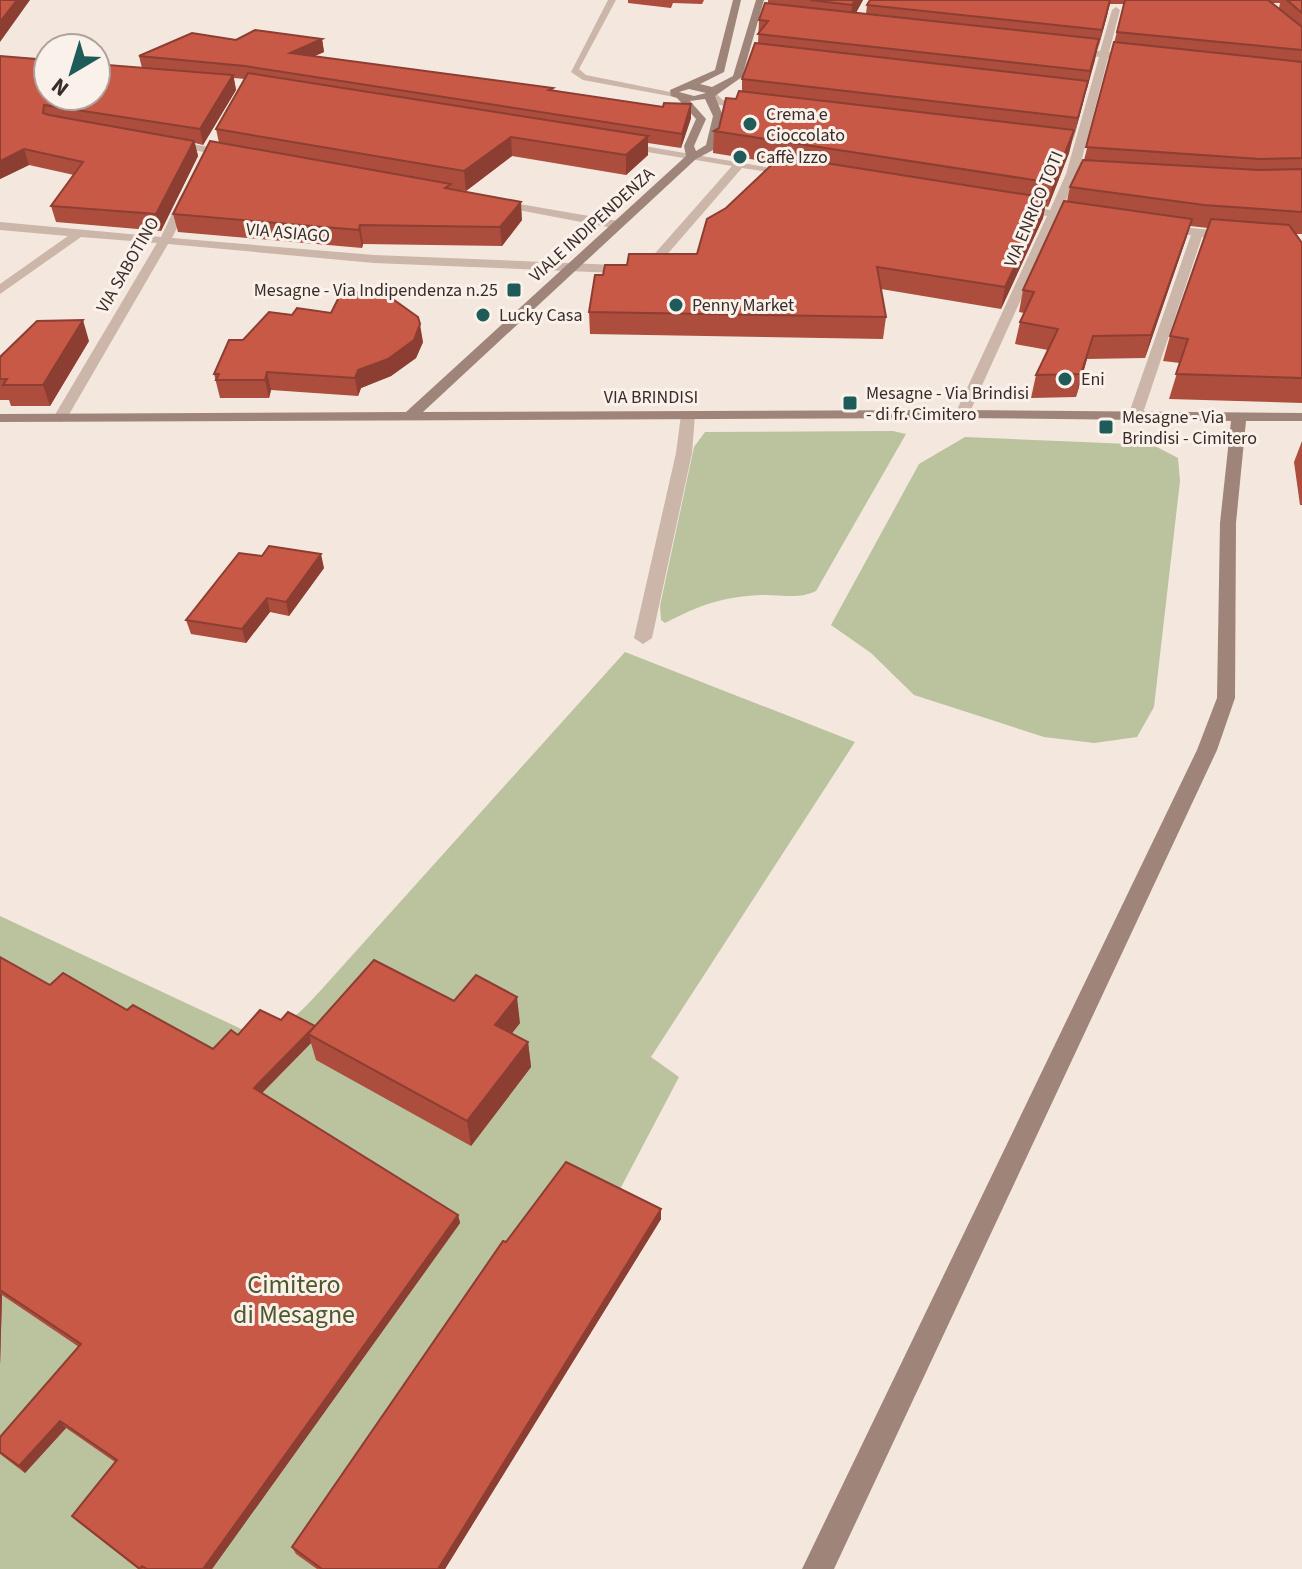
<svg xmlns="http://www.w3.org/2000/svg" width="1302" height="1569" font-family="'Source Sans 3',sans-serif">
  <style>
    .green { fill: #bac39d }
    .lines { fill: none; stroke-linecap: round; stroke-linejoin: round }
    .minor { fill: #ccb5a9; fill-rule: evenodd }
    .secondary { fill: #9f847a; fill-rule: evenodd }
    .wall { fill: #ac4d3d; fill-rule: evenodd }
    .shaded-wall { fill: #8c3e32 }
    .building { fill: #c85947; stroke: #8c3e32; stroke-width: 2 }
    .poi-dot { fill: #1e5b59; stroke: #faf1ea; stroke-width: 3 }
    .labels { text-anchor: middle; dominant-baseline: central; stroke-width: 6; stroke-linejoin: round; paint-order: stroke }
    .far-poi-label { font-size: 18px; fill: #392c29; stroke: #faf1ea; text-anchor: start }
    .far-street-label { font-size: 18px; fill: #392c29; stroke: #faf1ea }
    .near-park-label { font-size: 26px; fill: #4c582c; stroke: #faf1ea }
  </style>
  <rect width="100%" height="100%" fill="#f3e7de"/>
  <g class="green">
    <path d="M893,431L906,434L816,591C798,600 780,594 761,595C721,597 700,605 665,623L661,620L660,606L694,447L705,432Z"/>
    <polygon points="965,437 1153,445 1178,458 1180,481 1154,707 1137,737 1094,743 1044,737 914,695 871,653 831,625 919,464"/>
    <path d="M625,652L855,742L651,1057L679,1077L617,1195L661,1219L444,1569H0V916L250,1033C290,1025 294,1019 321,990Z"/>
  </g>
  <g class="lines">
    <g class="minor">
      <polygon points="608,0 616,0 579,69 586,75 680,94 680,98 583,80 571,72"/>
      <polygon points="1116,7 1120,10 1109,52 1141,58 1136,61 1108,58 1078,174 1061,211 1089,218 1083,221 1058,218 969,414 967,417 957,417 955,414 1047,216 1014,209 1020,206 1050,210 1066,174 1099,57 1064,51 1069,48 1100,51 1112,10"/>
      <polygon points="713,91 723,100 755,109 750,112 716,104 708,94"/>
      <polygon points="169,140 232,151 237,154 232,157 165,145 164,143"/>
      <polygon points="621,142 800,173 795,176 742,168 658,265 643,271 616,273 374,263 168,244 67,418 60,422 53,418 157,243 81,237 0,294 0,284 68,236 0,230 0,222 161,237 180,197 186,194 192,197 172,238 374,255 616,265 641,263 650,259 732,166 617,147 616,145"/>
      <polygon points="496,200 618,221 624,225 618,229 492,205 490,203"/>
      <polygon points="1163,225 1230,232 1236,236 1230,240 1202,237 1142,416 1135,420 1128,416 1191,235 1159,232 1157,229"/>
      <polygon points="688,411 695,415 692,453 652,638 643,644 634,638 676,453 681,415"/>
    </g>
    <path class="secondary" d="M733,0H741L724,72L700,84L712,87L733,76L756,0H764L742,77L715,96L723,116L715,149L696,159L423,412L962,410L1302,413V421H1246L1236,523L1235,698L1217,750L834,1569H802L1197,750L1217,698L1220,523L1231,421L962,418L0,422V414L406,412L686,156L684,146L696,119L677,98L671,96L670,90L715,70ZM689,89L706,93L694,96L679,92ZM705,99L713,116L706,145L696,151L694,146L706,119L690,101Z"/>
  </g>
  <g class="wall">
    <polygon points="628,0 704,0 702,4 673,3 671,8 628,3"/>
    <path d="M768,0H863L856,13L866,14L867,5L870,0H1302V234H1296L1302,243V403L1169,399L1180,363L1163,361L1170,336L1208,228L1190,226L1145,358L1087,359L1076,397L1031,398L1036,375L1048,350L1015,344L1020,322L1024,313L1019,312L1023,290L1067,201L1070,187L1084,160L1124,4H1110L1069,153L1048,207L1045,206L1043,218L1001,309L881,289L886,317L883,339L590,334L589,312L603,275L627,265L697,254L726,208L774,163L713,153L714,131L719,128L742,92V79L758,44L759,20L768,3ZM1272,3H1280L1279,8Z"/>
    <polygon points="322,39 324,52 314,56 663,107 691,104 691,118 681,148 648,143 648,155 626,175 512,156 466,191 451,189 522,220 502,246 363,244 362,248 178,232 173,214 219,143 216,129 245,79 234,78 236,90 203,145 195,143 198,156 161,231 56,222 51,206 74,175 29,165 0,179 0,56 142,68 139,56 236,40"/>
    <polygon points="243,340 423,342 416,358 391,376 361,388 358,396 271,390 269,398 220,398 214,374"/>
    <polygon points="89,341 50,406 11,406 9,400 0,400 0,357"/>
    <polygon points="1302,441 1302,505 1300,505 1294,462"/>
    <polygon points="324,568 289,616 270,612 246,643 191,634 186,620"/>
    <polygon points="0,957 50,985 127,1010 213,1049 238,1035 281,1020 315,1026 454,1001 520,1023 512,1033 528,1042 531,1067 471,1146 316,1060 311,1043 262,1093 458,1215 460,1223 212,1569 138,1569 78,1522 72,1516 115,1462 66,1428 25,1473 0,1454 0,1437 79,1347 2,1295 0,1365"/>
    <polygon points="661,1209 661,1219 445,1569 317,1569 296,1554 292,1547 506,1242"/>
  </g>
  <g class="shaded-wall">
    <polygon points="17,0 30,0 0,42 0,22"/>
    <polygon points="855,0 863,0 850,23 852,5"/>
    <polygon points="1110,0 1107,16 1098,49 1102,30"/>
    <polygon points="322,39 324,52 292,66 290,53"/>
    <polygon points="1099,39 1095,60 1086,92 1090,71"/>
    <polygon points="233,75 236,90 203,145 200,129"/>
    <polygon points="1088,81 1083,103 1073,141 1078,118"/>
    <polygon points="691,104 691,118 681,148 682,134"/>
    <polygon points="1074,130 1069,153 1048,207 1053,183"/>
    <polygon points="648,136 648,155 626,175 626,155"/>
    <polygon points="511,137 512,156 466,191 464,171"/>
    <polygon points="194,141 198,156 161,231 156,214"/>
    <polygon points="24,149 29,165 0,179 0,161"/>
    <polygon points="1047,198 1043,218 1001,309 1005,287"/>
    <polygon points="521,202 522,220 502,246 500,227"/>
    <polygon points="1192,219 1186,239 1145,358 1151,335"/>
    <polygon points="360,225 363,244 362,248 359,230"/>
    <polygon points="83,320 89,341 50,406 43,385"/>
    <polygon points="420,324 423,342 416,358 391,376 361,388 358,396 355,378 358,370"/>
    <polygon points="1093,336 1087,359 1076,397 1081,374"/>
    <polygon points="267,372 271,390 269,398 265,380"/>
    <polygon points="321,554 324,568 289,616 286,602"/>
    <polygon points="267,598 270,612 246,643 242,629"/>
    <polygon points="517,997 520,1023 498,1051 495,1025"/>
    <polygon points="309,1034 311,1043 258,1097 254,1088"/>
    <polygon points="528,1042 531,1067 471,1146 467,1121"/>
    <polygon points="661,1209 661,1219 445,1569 438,1569"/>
    <polygon points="458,1215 460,1223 212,1569 203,1569"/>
    <polygon points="0,1292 2,1295 0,1365"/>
    <polygon points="60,1421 66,1428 25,1473 19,1466"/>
  </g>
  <g class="building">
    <polygon points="0,0 17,0 0,22"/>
    <polygon points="810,0 855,0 852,5"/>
    <polygon points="870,0 1110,0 1102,30 867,5"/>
    <polygon points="1125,0 1268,0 1302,27 1302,50 1117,32"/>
    <polygon points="1287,0 1302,0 1302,13"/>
    <polygon points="765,3 1099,39 1090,71 758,34 768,21 759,20"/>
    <polygon points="255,30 322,39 290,53 553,88 549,90 663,107 664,103 691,104 682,134 245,66 139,56 192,33 236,40"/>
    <polygon points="1114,42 1302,62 1302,158 1260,159 1086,147"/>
    <polygon points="755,43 1088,81 1078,118 742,79"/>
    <polygon points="0,56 48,60 48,96 96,96 96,64 233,75 200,129 44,105 43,113 49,115 194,141 156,214 51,206 83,162 24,149 0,161"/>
    <polygon points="248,73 648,136 626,155 511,137 464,171 216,129"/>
    <polygon points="739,91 1074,130 1053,183 714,131 719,128 726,98 736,99"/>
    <polygon points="210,141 451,184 445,188 521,202 500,227 360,225 359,230 173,214"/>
    <polygon points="781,156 1047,198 1005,287 877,267 886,317 589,312 595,275 603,275 605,265 627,265 629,254 697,254 707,219 726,208"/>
    <polygon points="1083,160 1259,170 1302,169 1302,212 1204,205 1070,187"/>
    <polygon points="1064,201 1192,219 1151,335 1093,336 1081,374 1036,375 1058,329 1020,322 1034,292 1023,290"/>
    <polygon points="1211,219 1289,225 1302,243 1302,378 1176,374 1188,339 1170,336"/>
    <polygon points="342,291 374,294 394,300 418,317 420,324 414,340 388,359 358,370 355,378 267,372 265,380 216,380 219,374 214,374 229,340 243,340 269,312 292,315 297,308 331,313"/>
    <polygon points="83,320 43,385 3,385 7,379 0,379 0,357 37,321"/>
    <polygon points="269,546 321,554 286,602 267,598 242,629 186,620 239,553 262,556"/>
    <polygon points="0,957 50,985 63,973 127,1010 133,1005 213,1049 231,1030 238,1035 260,1010 281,1020 288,1012 315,1026 254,1088 458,1215 203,1569 147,1569 142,1566 140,1569 72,1516 117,1460 60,1421 19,1466 0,1452 0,1437 81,1344 0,1290"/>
    <polygon points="374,960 454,1001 476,975 517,997 495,1025 528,1042 467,1121 308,1034"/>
    <polygon points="566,1162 661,1209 438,1569 322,1569 292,1547 503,1241 506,1242"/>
  </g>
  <g class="poi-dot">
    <circle cx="750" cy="124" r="8"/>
    <circle cx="740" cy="157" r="8"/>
    <rect x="506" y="282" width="16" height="16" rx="4"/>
    <circle cx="676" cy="305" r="8"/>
    <circle cx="483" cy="315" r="8"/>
    <circle cx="1065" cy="379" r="8"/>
    <rect x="842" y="395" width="16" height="16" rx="4"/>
    <rect x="1098" y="419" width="16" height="16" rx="4"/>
  </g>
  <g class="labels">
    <g class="far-poi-label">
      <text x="766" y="114">Crema e<tspan x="766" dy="21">Cioccolato</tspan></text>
      <text x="756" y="157">Caffè Izzo</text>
      <text x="498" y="290" text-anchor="end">Mesagne - Via Indipendenza n.25</text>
      <text x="692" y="305">Penny Market</text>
      <text x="499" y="315">Lucky Casa</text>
      <text x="1081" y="379">Eni</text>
      <text x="866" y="393">Mesagne - Via Brindisi<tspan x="866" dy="21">- di fr. Cimitero</tspan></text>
      <text x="1122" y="417">Mesagne - Via<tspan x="1122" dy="21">Brindisi - Cimitero</tspan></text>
    </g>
    <g class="far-street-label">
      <text transform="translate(1034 209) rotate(-67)">VIA ENRICO TOTI</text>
      <text transform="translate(592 225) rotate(-42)">VIALE INDIPENDENZA</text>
      <text transform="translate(288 233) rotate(5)">VIA ASIAGO</text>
      <text transform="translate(128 265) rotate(-60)">VIA SABOTINO</text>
      <text x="651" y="397">VIA BRINDISI</text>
    </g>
    <g class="near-park-label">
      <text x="294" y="1284">Cimitero<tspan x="294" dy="30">di Mesagne</tspan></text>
    </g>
  </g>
  <g transform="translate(72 72) rotate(218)"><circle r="38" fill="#faf1ea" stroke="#ada29d" stroke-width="2"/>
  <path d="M0-6L14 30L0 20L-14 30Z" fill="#1e5b59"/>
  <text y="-12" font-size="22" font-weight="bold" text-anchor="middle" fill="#392c29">N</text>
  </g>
</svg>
